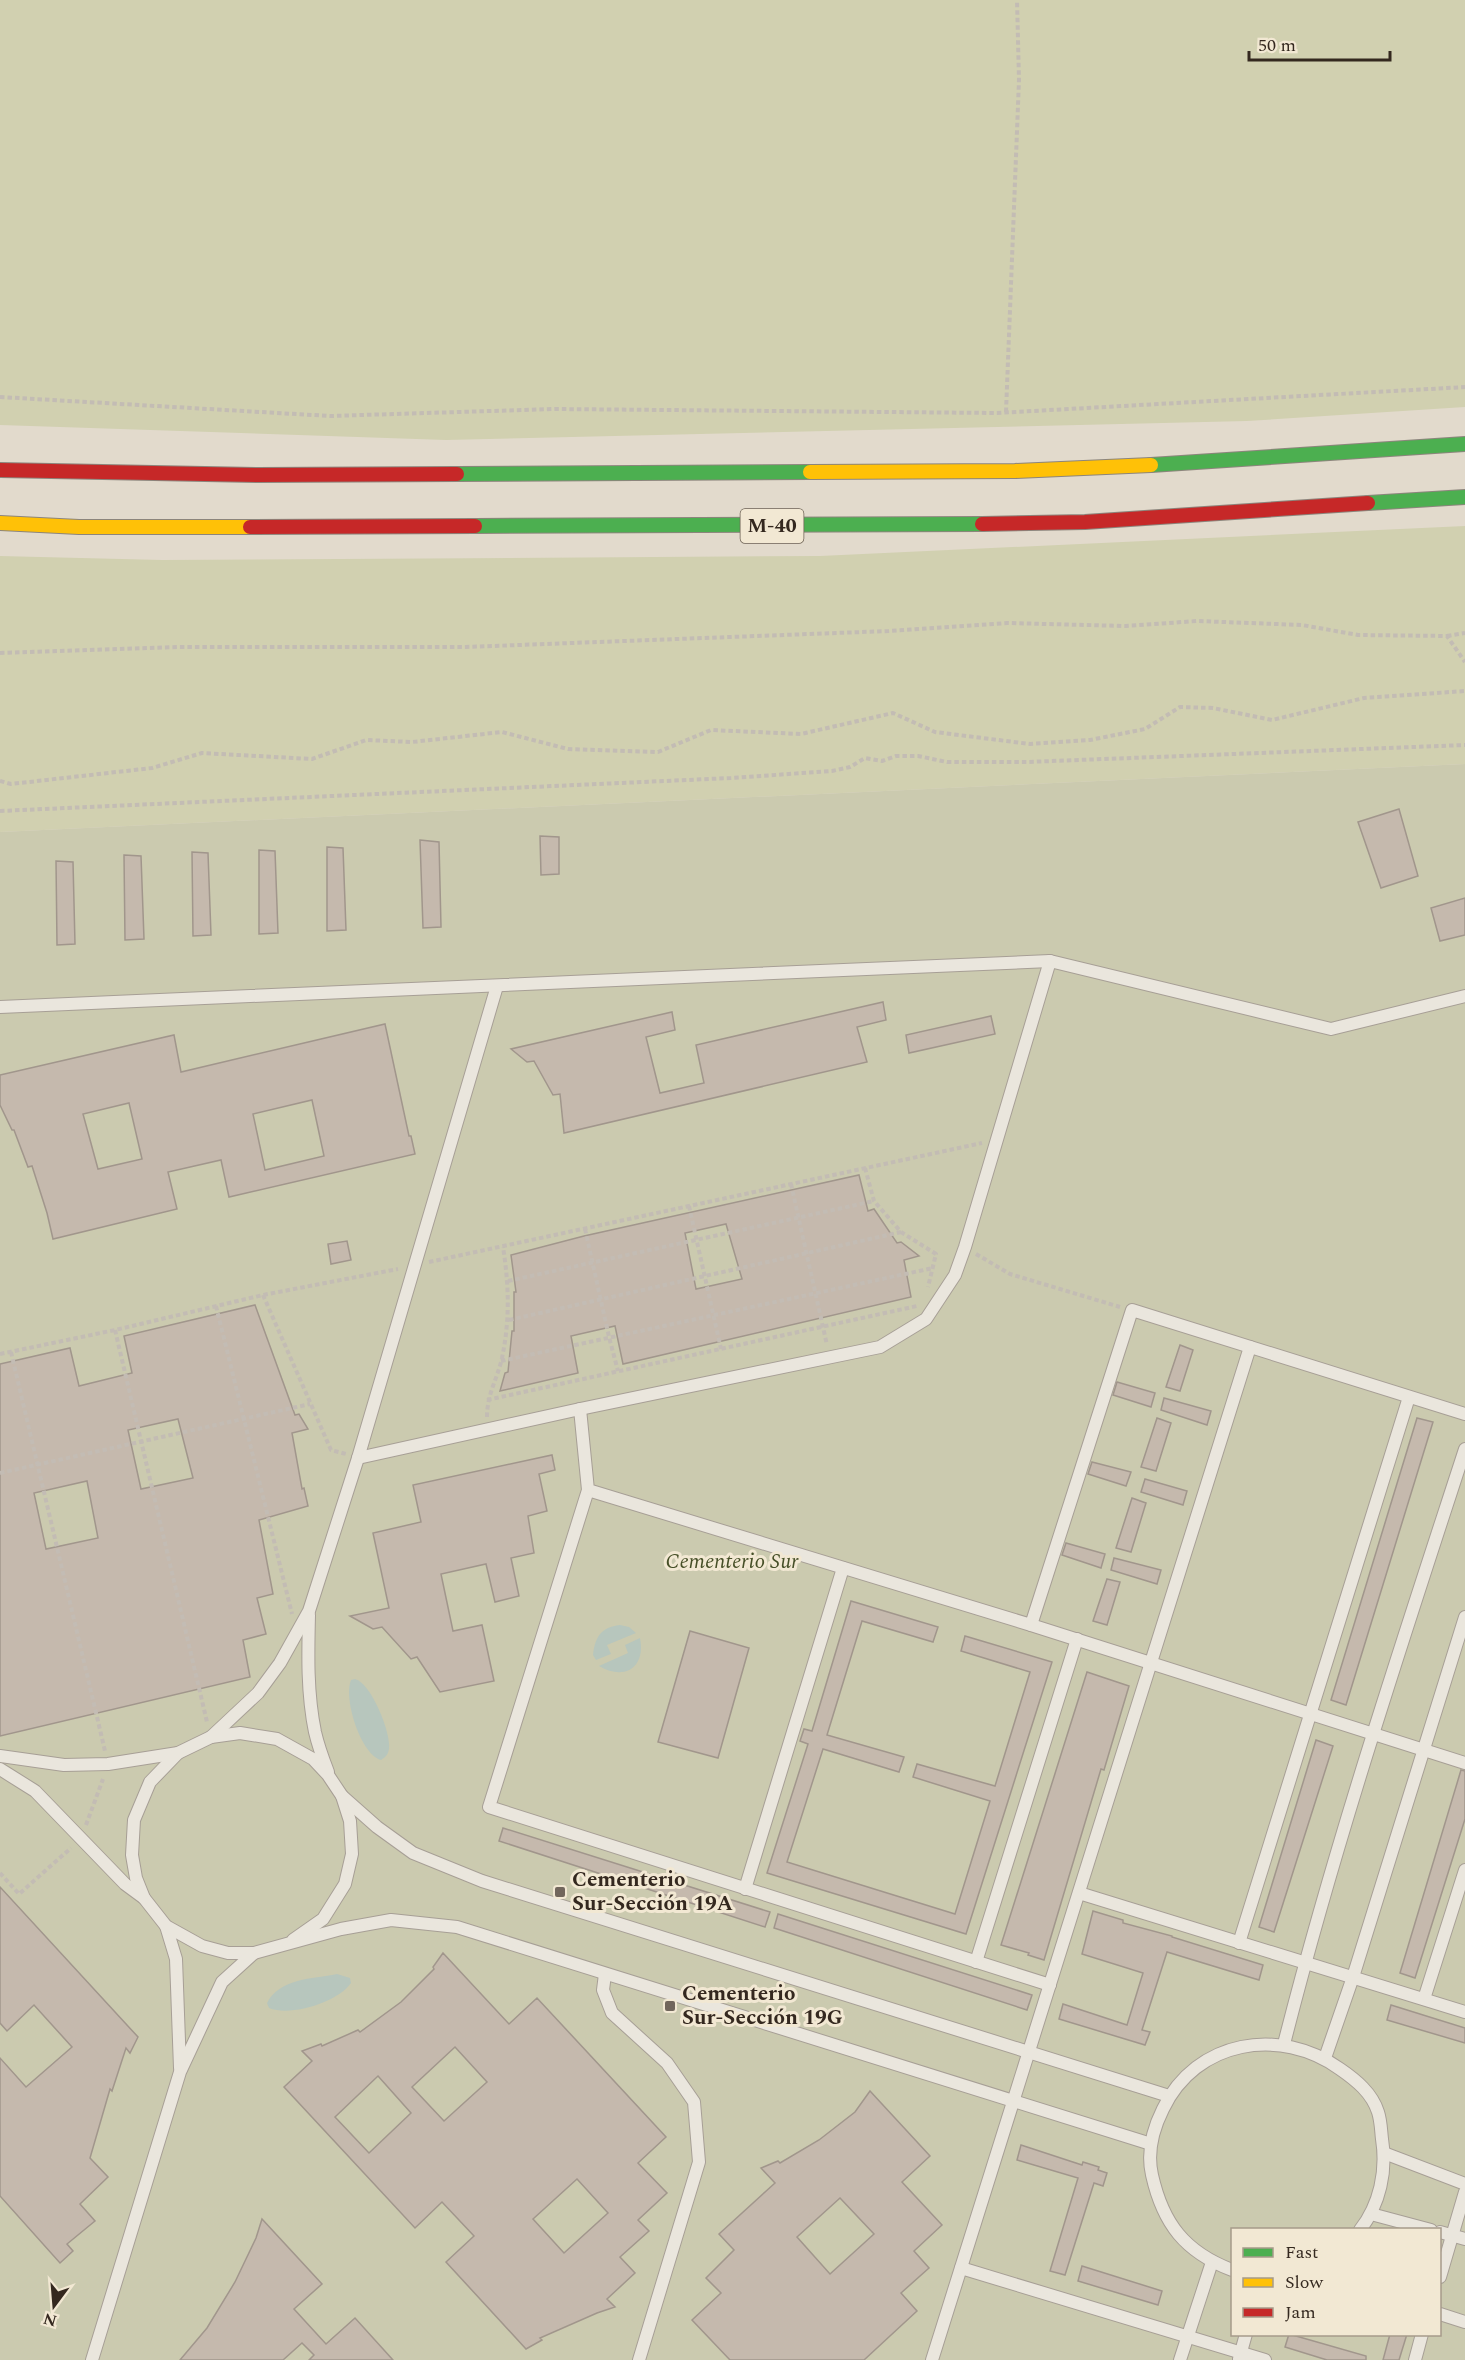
<svg xmlns="http://www.w3.org/2000/svg" width="1465" height="2360" font-family="Spectral,serif">
  <style>
    .green { fill: #d1d0b0 }
    .cemetery { fill: #cbcaaf; fill-rule: evenodd }
    .water { fill: #b7c6bd }
    .building { fill: #c5b9ad; stroke: #a1968c; stroke-width: 1.5; fill-rule: evenodd }
    .lines { fill: none; stroke-linecap: round; stroke-linejoin: round }
    .lane-casing { stroke: #a79f96; stroke-width: 14 }
    .fast-casing { stroke: #8c857c; stroke-width: 16 }
    .slow-casing { stroke: #8c857c; stroke-width: 16 }
    .jam-casing { stroke: #8c857c; stroke-width: 16 }
    .path { stroke: #c3bcb4; stroke-width: 4; stroke-dasharray: 4.5 3; stroke-linecap: butt }
    .lane { stroke: #eae6dd; stroke-width: 12 }
    .fast { stroke: #4caf50; stroke-width: 14 }
    .slow { stroke: #ffc107; stroke-width: 14 }
    .jam { stroke: #c62828; stroke-width: 14 }
    .poi-dot { fill: #71665c; stroke: #f2e8d3; stroke-width: 2 }
    .labels { text-anchor: middle; dominant-baseline: central; stroke-width: 6; stroke-linejoin: round; paint-order: stroke }
    .shield { fill: #f2e8d3; stroke: #6d6255; stroke-width: 1.5 }
    .shield-label { font-size: 20px; font-weight: bold; fill: #34281f }
    .park-label { font-size: 21px; font-style: italic; fill: #464f27; stroke: #f2e8d3 }
    .poi-label { font-size: 21px; font-weight: bold; fill: #34281f; stroke: #f2e8d3; text-anchor: start }
  </style>
  <rect width="100%" height="100%" fill="#e2dacc"/>
  <g class="green">
    <polygon points="0,0 1465,0 1465,407 1247,421 446,440 0,425"/>
    <polygon points="1465,526 1465,764 0,832 0,556 162,560 820,556"/>
  </g>
  <path class="cemetery" d="M1465,764V2360H0V832ZM1232,2230H1440V2334H1232Z"/>
  <g class="water">
    <path d="M620,1625L629,1627L636,1633L607,1645L611,1654L596,1660L593,1655C595,1637 601,1627 620,1625Z"/>
    <path d="M640,1638C646,1668 624,1681 599,1666L628,1653L625,1645Z"/>
    <path d="M355,1679C371,1683 391,1732 389,1749C388,1754 386,1757 381,1760C361,1755 343,1699 351,1680Z"/>
    <path d="M337,1974L350,1978L351,1983C338,2002 291,2017 269,2008L267,2003C280,1978 312,1979 337,1974Z"/>
  </g>
  <g class="building">
    <polygon points="1399,809 1418,876 1381,888 1358,822"/>
    <polygon points="540,836 559,837 559,874 541,875"/>
    <polygon points="420,840 439,842 441,927 423,928"/>
    <polygon points="327,847 343,848 346,930 327,931"/>
    <polygon points="259,850 275,851 278,933 259,934"/>
    <polygon points="192,852 208,853 211,935 193,936"/>
    <polygon points="124,855 141,856 144,939 125,940"/>
    <polygon points="56,861 73,862 75,944 57,945"/>
    <polygon points="1465,898 1465,935 1440,941 1431,908"/>
    <polygon points="883,1002 886,1020 857,1027 867,1062 564,1133 560,1094 553,1095 534,1061 527,1062 511,1049 672,1012 675,1030 646,1037 660,1093 704,1083 696,1045"/>
    <polygon points="991,1016 995,1034 909,1053 906,1035"/>
    <path d="M385,1024L409,1136H411L415,1154L229,1197L221,1160L168,1172L177,1209L53,1239L47,1213L32,1166L28,1167L14,1130H12L0,1105V1075L174,1035L181,1072ZM312,1100L324,1156L265,1170L253,1114ZM129,1103L142,1159L98,1169L83,1114Z"/>
    <path d="M859,1175L868,1211L874,1209L897,1243L901,1242L919,1256L904,1260L911,1297L623,1364L615,1326L571,1336L578,1373L500,1391L505,1373L508,1372L512,1331H514V1292H516L511,1255L584,1236ZM726,1224L742,1279L696,1289L685,1233Z"/>
    <polygon points="347,1241 351,1260 331,1264 328,1244"/>
    <path d="M255,1305L295,1415L299,1414L308,1429L292,1433L302,1489L304,1488L308,1506L259,1520L273,1594L257,1598L266,1634L243,1640L250,1677L0,1736V1364L70,1348L79,1386L132,1373L124,1336ZM178,1419L193,1478L141,1489L128,1430ZM87,1481L98,1538L46,1549L34,1493Z"/>
    <polygon points="1180,1345 1193,1350 1180,1391 1166,1387"/>
    <polygon points="1117,1382 1155,1393 1151,1407 1113,1395"/>
    <polygon points="1164,1398 1211,1411 1207,1425 1161,1410"/>
    <polygon points="1157,1418 1171,1423 1156,1471 1141,1467"/>
    <polygon points="1417,1418 1433,1422 1346,1705 1331,1700"/>
    <polygon points="552,1455 555,1470 539,1474 547,1511 528,1516 534,1553 511,1558 519,1596 495,1602 486,1564 441,1574 453,1631 482,1625 494,1681 440,1692 417,1657 411,1659 382,1627 373,1629 350,1616 389,1608 373,1533 421,1522 413,1485"/>
    <polygon points="1092,1462 1131,1472 1126,1486 1088,1474"/>
    <polygon points="1145,1479 1187,1491 1183,1505 1141,1492"/>
    <polygon points="1132,1498 1146,1503 1131,1552 1116,1548"/>
    <polygon points="1066,1543 1105,1554 1101,1568 1062,1555"/>
    <polygon points="1114,1558 1161,1570 1157,1584 1111,1570"/>
    <polygon points="1107,1579 1120,1582 1107,1625 1093,1621"/>
    <polygon points="851,1601 938,1627 933,1642 862,1621 827,1735 904,1757 899,1772 823,1749 787,1862 955,1914 990,1801 913,1777 917,1764 995,1786 1030,1672 961,1651 965,1636 1052,1662 966,1934 767,1873 808,1744 800,1741 804,1729 812,1731"/>
    <polygon points="690,1631 749,1648 718,1758 658,1742"/>
    <polygon points="1087,1672 1129,1686 1104,1770 1101,1769 1044,1960 1028,1955 1029,1953 1001,1945"/>
    <polygon points="1316,1740 1333,1746 1274,1932 1259,1927"/>
    <polygon points="1461,1770 1465,1771 1465,1819 1415,1978 1400,1973"/>
    <polygon points="503,1828 770,1912 765,1927 499,1841"/>
    <polygon points="0,1887 138,2037 130,2053 126,2048 112,2091 110,2089 90,2158 108,2177 80,2204 95,2221 67,2244 73,2251 60,2263 0,2196 0,2058 26,2087 72,2047 34,2005 7,2031 0,2023"/>
    <polygon points="1093,1911 1123,1920 1123,1923 1172,1936 1172,1937 1263,1965 1259,1980 1167,1952 1142,2030 1150,2032 1145,2045 1059,2019 1063,2004 1127,2025 1143,1973 1082,1954"/>
    <polygon points="778,1914 1032,1995 1027,2010 774,1928"/>
    <path d="M443,1953L509,2024L537,1998L666,2137L638,2163L667,2193L638,2220L649,2231L620,2257L635,2273L607,2299L615,2307L597,2313L540,2338L542,2340L526,2349L446,2262L474,2236L442,2202L415,2228L284,2087L312,2061L302,2051L321,2044L322,2046L358,2030L360,2032L401,2002L434,1969L433,1967ZM455,2047L487,2082L444,2121L412,2087ZM378,2076L411,2113L369,2153L335,2117ZM577,2179L608,2213L564,2253L533,2219Z"/>
    <polygon points="1391,2005 1465,2028 1465,2043 1387,2020"/>
    <path d="M870,2091L930,2156L902,2182L942,2225L914,2251L929,2268L901,2293L917,2311L864,2360H730L692,2320L721,2293L706,2278L734,2250L719,2234L775,2183L761,2168L778,2161L780,2163L819,2140L855,2112ZM840,2198L874,2234L830,2274L797,2237Z"/>
    <polygon points="1021,2145 1082,2165 1083,2162 1099,2167 1098,2170 1107,2173 1103,2186 1094,2183 1065,2275 1050,2271 1078,2178 1017,2160"/>
    <polygon points="262,2219 322,2284 294,2309 326,2344 355,2318 393,2360 309,2360 314,2355 302,2343 283,2360 180,2360 207,2328 235,2282 256,2238"/>
    <polygon points="1082,2266 1162,2291 1158,2305 1078,2281"/>
    <polygon points="1289,2334 1366,2356 1366,2360 1327,2360 1285,2347"/>
    <polygon points="1390,2334 1407,2334 1399,2360 1383,2360"/>
  </g>
  <g class="lines">
    <defs>
      <g id="lane">
        <polyline points="0,1007 1050,961 1331,1029 1465,996"/>
        <polyline points="580,1409 588,1490 1031,1625 1132,1310 1465,1414"/>
        <polyline points="358,1458 580,1409 880,1347 926,1319 955,1275 965,1247 1050,961"/>
        <polyline points="588,1490 489,1807 1050,1985"/>
        <path d="M309,1615C308,1654 307,1693 315,1732C318,1745 323,1759 328,1772"/>
        <polyline points="1031,1625 1465,1763"/>
        <polyline points="211,1737 258,1693 280,1663 309,1611 358,1458 497,986"/>
        <polyline points="0,1756 64,1765 108,1764 178,1753 211,1737 240,1733 277,1739 313,1759 328,1775 342,1796 350,1821 352,1854 345,1884 323,1919 293,1940"/>
        <polyline points="0,1769 35,1791 125,1884 144,1898 166,1926 202,1946 228,1953 254,1953 341,1929 391,1920 457,1927 1151,2144"/>
        <polyline points="342,1796 377,1827 413,1853 482,1881 1169,2096"/>
        <polyline points="745,1889 843,1568"/>
        <polyline points="1079,1893 1465,2012"/>
        <polyline points="144,1898 136,1878 132,1855 134,1820 150,1782 178,1753"/>
        <polyline points="166,1926 176,1959 180,2068"/>
        <polyline points="1239,1943 1409,1397"/>
        <polyline points="976,1962 1077,1639"/>
        <polyline points="605,1974 603,1990 612,2013 667,2063 694,2102 699,2162 639,2360"/>
        <polyline points="1424,1999 1465,1870"/>
        <path d="M1284,2044C1335,1843 1401,1646 1465,1449"/>
        <polyline points="1325,2058 1353,1977 1465,1617"/>
        <polyline points="1384,2153 1465,2184"/>
        <polyline points="1371,2214 1431,2230"/>
        <polyline points="1440,2232 1465,2239"/>
        <polyline points="961,2268 1265,2360"/>
        <path d="M1232,2270C1185,2252 1163,2224 1152,2175C1147,2153 1153,2129 1163,2109C1196,2040 1280,2026 1340,2069C1356,2080 1372,2093 1378,2112C1381,2121 1381,2131 1382,2139C1387,2171 1380,2204 1360,2230"/>
        <polyline points="1440,2277 1465,2192"/>
        <polyline points="1440,2314 1465,2322"/>
        <polyline points="1239,2359 1246,2334"/>
        <polyline points="92,2360 180,2072 222,1982 254,1953"/>
        <polyline points="932,2360 1250,1347"/>
        <polyline points="1180,2360 1212,2262"/>
        <polyline points="1415,2360 1422,2334"/>
      </g>
      <g id="fast">
        <polyline points="1151,465 1465,444"/>
        <polyline points="457,474 810,472"/>
        <polyline points="1368,503 1465,497"/>
        <polyline points="475,526 982,524"/>
      </g>
      <g id="slow">
        <polyline points="810,472 1015,471 1151,465"/>
        <polyline points="0,523 79,527 250,527"/>
      </g>
      <g id="jam">
        <polyline points="0,470 258,475 457,474"/>
        <polyline points="982,524 1085,522 1368,503"/>
        <polyline points="250,527 475,526"/>
      </g>
    </defs>
    <use href="#lane" class="lane-casing"/>
    <use href="#fast" class="fast-casing"/>
    <use href="#slow" class="slow-casing"/>
    <use href="#jam" class="jam-casing"/>
    <g class="path">
      <polyline points="0,397 330,416 555,409 997,413 1465,387"/>
      <polyline points="1006,412 1019,80 1017,0"/>
      <polyline points="1447,636 1465,633"/>
      <polyline points="0,653 178,647 466,647 889,631 1007,623 1126,626 1197,621 1302,625 1358,635 1447,636 1465,662"/>
      <polyline points="0,781 11,784 152,768 202,753 312,759 366,740 412,742 502,732 568,749 658,752 711,730 801,734 893,713 935,732 1030,744 1090,740 1145,729 1180,707 1213,708 1272,720 1364,698 1465,691"/>
      <polyline points="0,811 731,778 832,771 850,767 865,758 882,761 896,756 918,756 947,762 1027,762 1465,745"/>
      <polyline points="865,1168 874,1201 901,1232 936,1254 928,1287"/>
      <polyline points="791,1184 827,1345"/>
      <polyline points="689,1206 721,1349"/>
      <polyline points="585,1229 609,1337 618,1371"/>
      <polyline points="976,1254 1010,1274 1120,1307"/>
      <polyline points="429,1262 982,1143"/>
      <polyline points="508,1281 874,1201"/>
      <polyline points="263,1295 331,1450 346,1454"/>
      <polyline points="216,1306 292,1614"/>
      <polyline points="509,1320 901,1232"/>
      <polyline points="115,1330 207,1722"/>
      <polyline points="11,1352 105,1751"/>
      <polyline points="0,1354 115,1330 263,1295 398,1269"/>
      <polyline points="501,1361 933,1268"/>
      <polyline points="487,1400 917,1306"/>
      <path d="M487,1417C487,1394 497,1380 502,1358C510,1320 509,1285 503,1247"/>
      <polyline points="0,1473 310,1404"/>
      <polyline points="86,1825 103,1779"/>
      <polyline points="0,1873 19,1894 71,1848"/>
    </g>
    <use href="#lane" class="lane"/>
    <use href="#fast" class="fast"/>
    <use href="#slow" class="slow"/>
    <use href="#jam" class="jam"/>
  </g>
  <g class="poi-dot">
    <rect x="554" y="1886" width="12" height="12" rx="3"/>
    <rect x="664" y="2000" width="12" height="12" rx="3"/>
  </g>
  <g class="labels">
    <rect class="shield" x="740.5" y="509" width="63" height="34" rx="4.5"/>
    <g class="shield-label">
      <text x="772" y="526">M-40</text>
    </g>
    <g class="park-label">
      <text x="732" y="1562">Cementerio Sur</text>
    </g>
    <g class="poi-label">
      <text x="572" y="1880">Cementerio<tspan x="572" dy="24">Sur-Sección 19A</tspan></text>
      <text x="682" y="1994">Cementerio<tspan x="682" dy="24">Sur-Sección 19G</tspan></text>
    </g>
  </g>
  <rect x="1231" y="2228" width="210" height="108" fill="#f2e8d3" stroke="#a69b8b" stroke-width="1.5"/>
  <rect x="1243" y="2248" width="30" height="9" fill="#4caf50" stroke="#a69b8b" stroke-width="1.5"/>
  <text x="1285" y="2258" font-size="18" fill="#34281f">Fast</text>
  <rect x="1243" y="2278" width="30" height="9" fill="#ffc107" stroke="#a69b8b" stroke-width="1.5"/>
  <text x="1285" y="2288" font-size="18" fill="#34281f">Slow</text>
  <rect x="1243" y="2308" width="30" height="9" fill="#c62828" stroke="#a69b8b" stroke-width="1.5"/>
  <text x="1285" y="2318" font-size="18" fill="#34281f">Jam</text>
  <g transform="translate(54 2306) rotate(196)" stroke="#f2e8d3" stroke-width="4.5" paint-order="stroke">
  <path d="M0-4.5L10 22L0 15L-10 22Z" fill="#34281f"/>
  <text y="-9" font-size="16" font-weight="bold" text-anchor="middle" fill="#34281f">N</text>
  </g>
  <path d="M1249 51v9h141v-9" fill="none" stroke="#34281f" stroke-width="3"/>
  <text x="1258" y="51" font-size="18" fill="#34281f" stroke="#f2e8d3" stroke-width="4.5" paint-order="stroke">50 m</text>
</svg>
